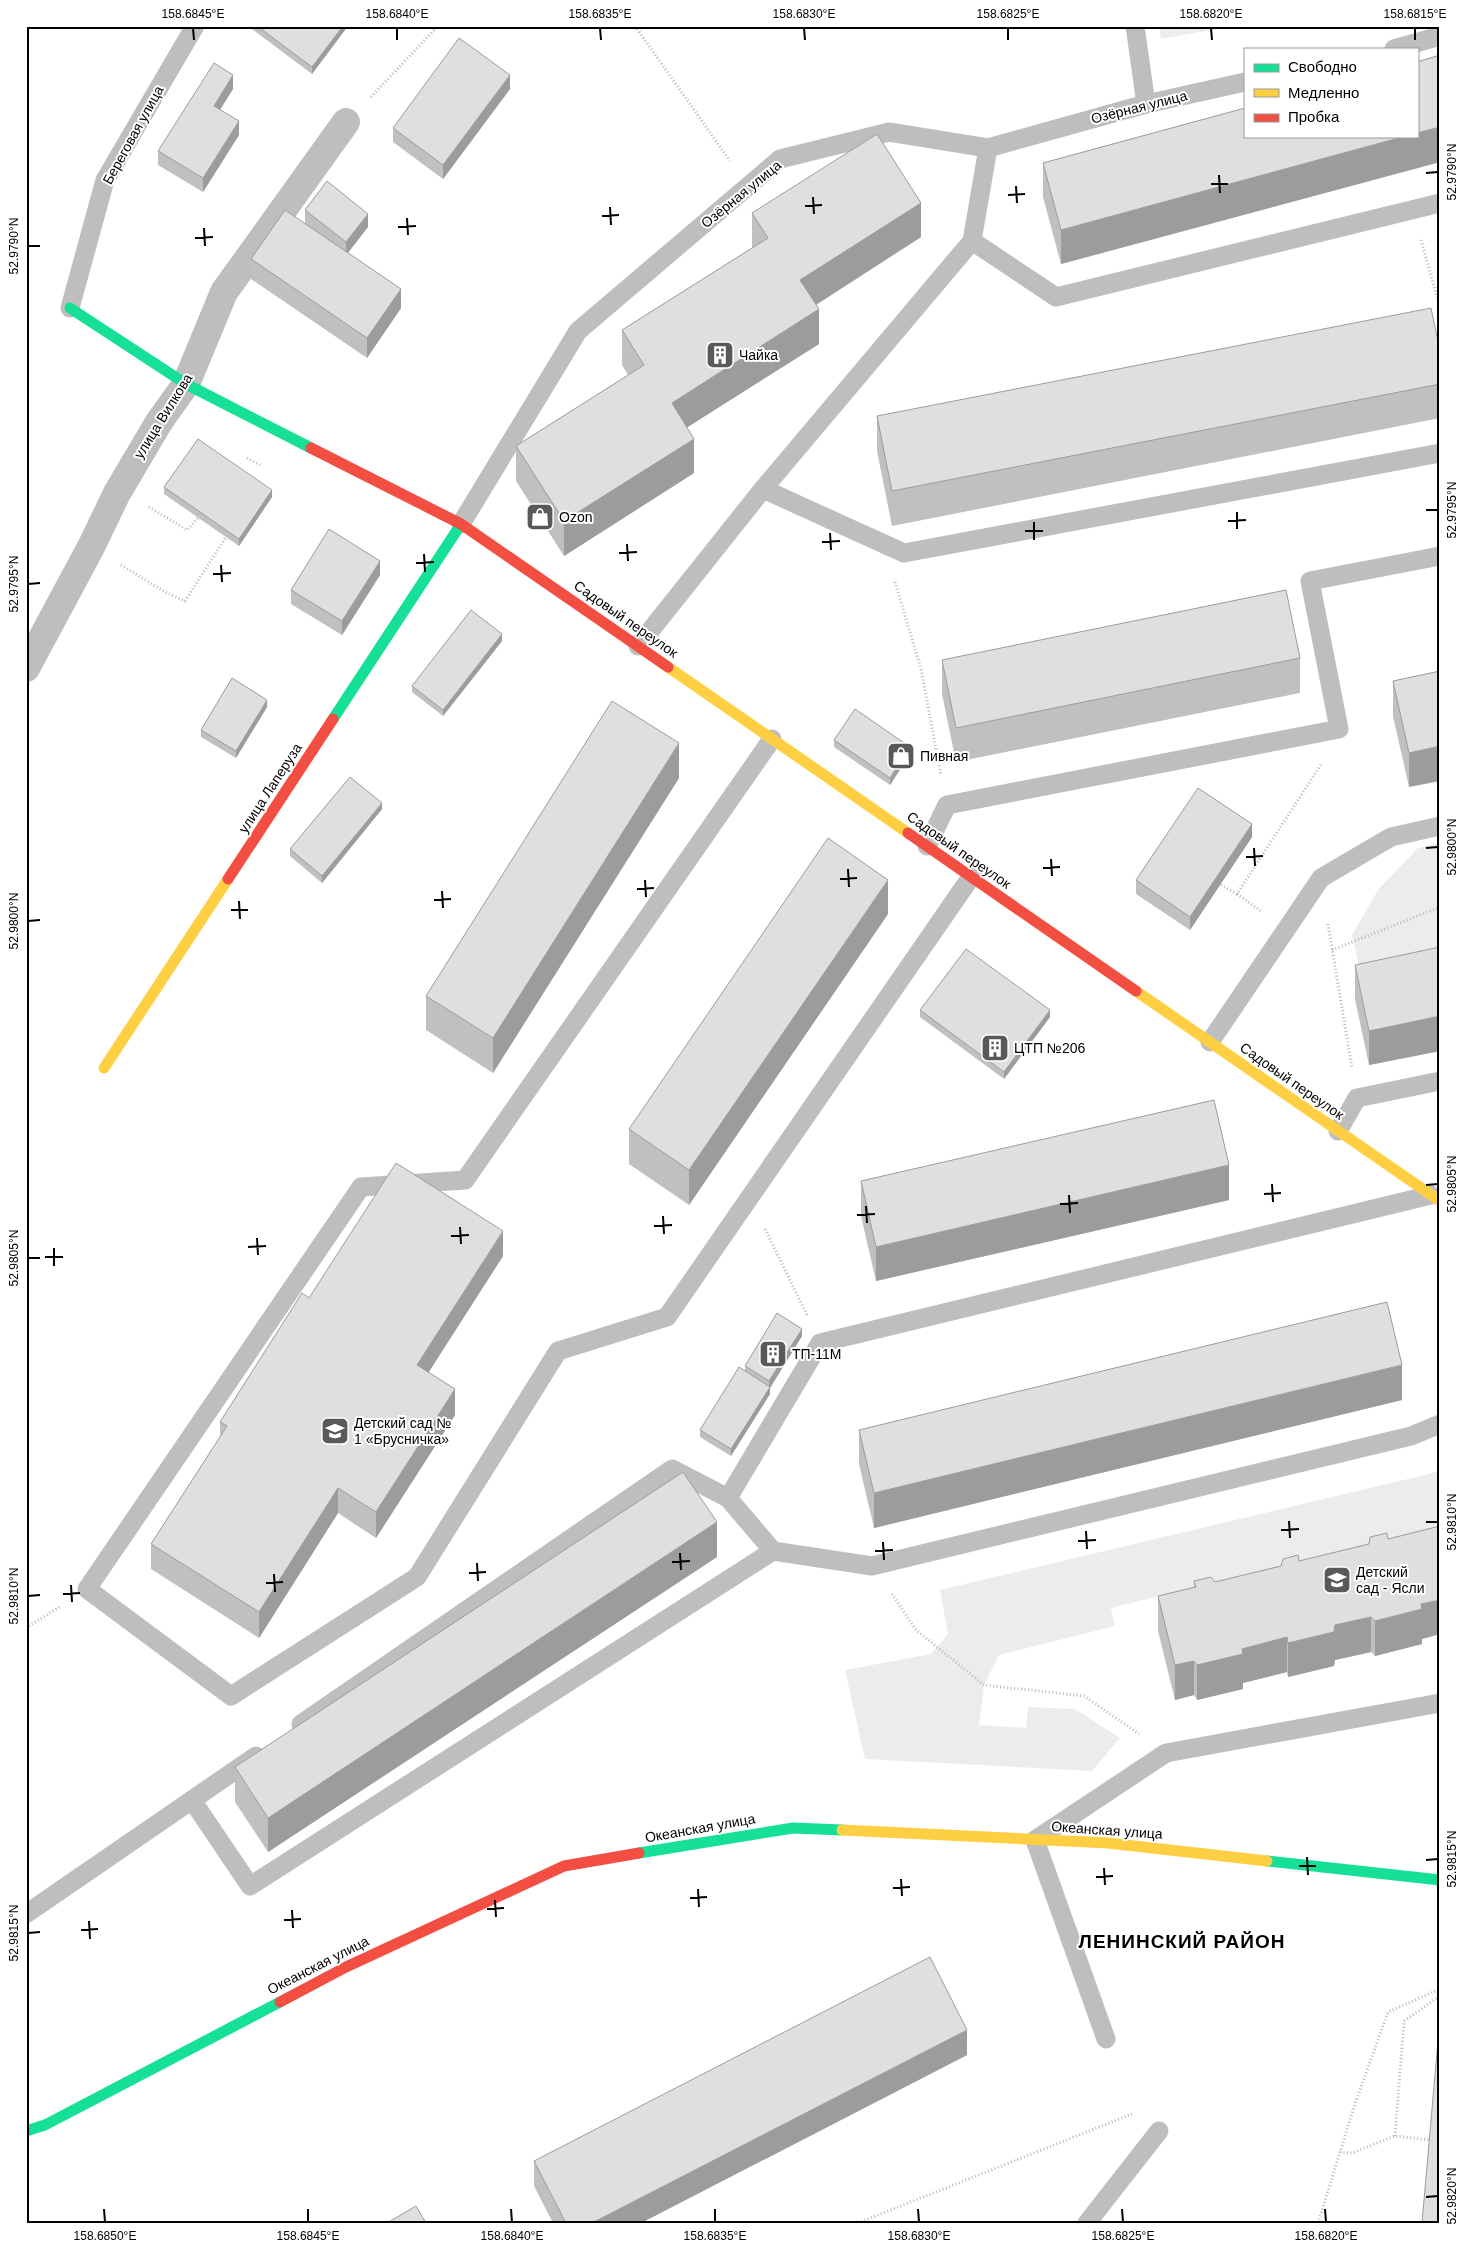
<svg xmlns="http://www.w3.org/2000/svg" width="1466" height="2249" font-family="Arial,sans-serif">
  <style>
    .green { fill: #ececec }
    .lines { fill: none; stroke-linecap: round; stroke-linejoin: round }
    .path { stroke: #b9b9b9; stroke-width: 3; stroke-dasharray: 1 2.5; stroke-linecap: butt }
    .lane { stroke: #bebebe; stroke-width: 19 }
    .street { stroke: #bebebe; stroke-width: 28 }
    .fast { stroke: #16e098; stroke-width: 11 }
    .slow { stroke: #ffcf43; stroke-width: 11 }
    .jam { stroke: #f24e42; stroke-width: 11 }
    .wall { fill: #c0c0c0 }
    .shaded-wall { fill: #9c9c9c }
    .building { fill: #dfdfdf; stroke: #9c9c9c }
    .ticks { fill: none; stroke: #000; stroke-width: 2 }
    .labels { text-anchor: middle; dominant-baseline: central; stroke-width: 4; stroke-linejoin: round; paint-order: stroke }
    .street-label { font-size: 14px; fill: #000; stroke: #fff }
    .poi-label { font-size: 14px; fill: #000; stroke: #fff; text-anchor: start }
    .district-label { font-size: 19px; font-weight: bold; letter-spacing: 1px; fill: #000; stroke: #fff }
    .neatline { fill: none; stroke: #000; stroke-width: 2 }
    .ticks-label { font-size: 12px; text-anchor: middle; fill: #000 }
  </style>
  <rect width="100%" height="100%" fill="#fff"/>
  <g class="green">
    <polygon points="1159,26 1233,26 1161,39"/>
    <polygon points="1440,843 1440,957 1361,974 1352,935 1378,890 1418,848"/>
    <polygon points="1440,1470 1440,1526 1111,1608 1115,1626 999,1655 984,1685 979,1725 1026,1728 1028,1707 1075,1709 1120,1738 1092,1771 865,1759 845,1670 931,1654 948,1634 940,1590 1429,1474"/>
  </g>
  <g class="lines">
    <g class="path">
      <polyline points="635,26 730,161"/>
      <polyline points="371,97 438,26"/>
      <polyline points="1421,240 1440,307"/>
      <polyline points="247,458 260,465"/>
      <polyline points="149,507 187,530 198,518"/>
      <polyline points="121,565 165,592 185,601 226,537"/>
      <polyline points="895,582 921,669 941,775"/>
      <polyline points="1221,885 1237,894 1322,763"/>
      <polyline points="1237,894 1261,911"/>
      <polyline points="1328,924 1352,1068"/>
      <polyline points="1332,950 1440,907"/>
      <polyline points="765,1229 807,1315"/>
      <polyline points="892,1594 916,1630 984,1685 1084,1696 1139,1734"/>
      <polyline points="26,1628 61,1606"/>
      <polyline points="1395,2136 1404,2021 1440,1996"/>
      <polyline points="1340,2152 1352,2153 1395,2136 1431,2140"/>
      <polyline points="858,2223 1132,2114"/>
      <polyline points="1318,2223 1355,2104 1388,2012 1440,1989"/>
    </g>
    <g class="lane">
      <polyline points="1135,26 1146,104"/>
      <polyline points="1394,49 1440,36"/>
      <polyline points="972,241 988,148"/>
      <polyline points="70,308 105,180 195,26"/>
      <polyline points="763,489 904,553 1440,453"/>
      <polyline points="461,524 578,331 780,159 889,132 988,148 1146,104 1245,82"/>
      <polyline points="638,646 763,489 972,241 1056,297 1440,203"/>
      <polyline points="772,739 465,1180 361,1187 87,1589 231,1696 417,1577 558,1351 667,1317 971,877"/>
      <polyline points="927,846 947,805 1339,729 1310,581 1440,556"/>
      <polyline points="1210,1042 1321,878 1391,837 1440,826"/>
      <polyline points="1338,1131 1357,1098 1440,1081"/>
      <polyline points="1431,1195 820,1343 728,1498 773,1551 872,1566 1411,1436 1440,1424"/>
      <polyline points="301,1724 672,1469 728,1498"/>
      <polyline points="192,1800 250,1886 773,1551"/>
      <polyline points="26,1914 256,1756"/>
      <polyline points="1106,2039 1035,1840 1166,1753 1440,1703"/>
      <polyline points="1087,2223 1159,2131"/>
    </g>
    <polyline class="street" points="26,668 91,547 117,493 159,422 186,384 224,292 346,122"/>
    <g class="fast">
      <polyline points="70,308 186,384 311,448"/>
      <polyline points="333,719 461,524"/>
      <polyline points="639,1853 793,1828 842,1830"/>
      <polyline points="1267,1861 1440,1880"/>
      <polyline points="26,2131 45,2125 280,2002"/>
    </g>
    <g class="slow">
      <polyline points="668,667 908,833"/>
      <polyline points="1136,991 1440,1201"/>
      <polyline points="104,1068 228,879"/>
      <polyline points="842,1830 1108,1843 1267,1861"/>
    </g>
    <g class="jam">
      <polyline points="311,448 461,524 668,667"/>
      <polyline points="908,833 1136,991"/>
      <polyline points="228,879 333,719"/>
      <polyline points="280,2002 346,1967 564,1866 639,1853"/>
    </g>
  </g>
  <g class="wall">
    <polygon points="248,26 348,26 312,74"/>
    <polygon points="1440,55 1440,162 1061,264 1043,197 1043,163"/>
    <polygon points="233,89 220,110 239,135 203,192 158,165 158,151"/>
    <polygon points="510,89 443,179 393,142 393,128"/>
    <polygon points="305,210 368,227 348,253 401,308 367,358 251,279 251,259 305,223"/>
    <polygon points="752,213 921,237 816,305 819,344 687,427 694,473 564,556 516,481 516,446 628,375 622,365 622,330 752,248"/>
    <polygon points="1440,351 1440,418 892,526 877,451 877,416"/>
    <polygon points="164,487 272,497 239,546 164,494"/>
    <polygon points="380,575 342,635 291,604 291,590"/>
    <polygon points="502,641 443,716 412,692 412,686"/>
    <polygon points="1300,658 1300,693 956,762 942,694 942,660"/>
    <polygon points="1440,671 1409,787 1393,716 1393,681"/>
    <polygon points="267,707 236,758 201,737 201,730"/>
    <polygon points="834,740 910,754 890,785 834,747"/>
    <polygon points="679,778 493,1073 426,1030 426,996"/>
    <polygon points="382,809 322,883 290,856 290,849"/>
    <polygon points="1252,837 1190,930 1136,894 1136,880"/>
    <polygon points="888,914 689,1205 629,1164 629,1129"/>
    <polygon points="1440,947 1440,1051 1369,1065 1355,999 1355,965"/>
    <polygon points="920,1010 1050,1017 1004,1079 920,1017"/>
    <polygon points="861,1181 1229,1200 876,1281 861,1216"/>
    <polygon points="503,1256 429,1372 455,1415 376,1538 338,1513 259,1638 151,1569 151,1544 220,1437 220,1422 309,1298"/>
    <polygon points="802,1336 770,1388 770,1394 731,1456 700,1437 700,1430 745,1371 745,1366"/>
    <polygon points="1402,1400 874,1528 859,1464 859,1430"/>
    <polygon points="1440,1526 1440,1634 1422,1639 1422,1644 1375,1656 1371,1652 1335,1660 1334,1666 1288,1677 1287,1672 1243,1683 1243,1689 1197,1700 1194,1695 1175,1700 1158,1631 1158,1596 1194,1587 1194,1581 1215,1582"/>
    <polygon points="717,1557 268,1852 235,1802 235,1767"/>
    <polygon points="967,2055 641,2223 553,2223 534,2186 534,2161"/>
  </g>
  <g class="shaded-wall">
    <polygon points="343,26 348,26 312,74 312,67"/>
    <polygon points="233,75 233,89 214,119 214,106"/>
    <polygon points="510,75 510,89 443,179 443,165"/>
    <polygon points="239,121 239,135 203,192 203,178"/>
    <polygon points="1440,127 1440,162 1061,264 1061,230 1406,136 1417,136 1417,133"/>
    <polygon points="921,203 921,237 800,315 800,280"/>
    <polygon points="368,214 368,227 346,255 346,242"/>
    <polygon points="401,289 401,308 367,358 367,338"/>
    <polygon points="819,309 819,344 672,437 672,403"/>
    <polygon points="694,439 694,473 564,556 564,521"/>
    <polygon points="272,490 272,497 239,546 239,539"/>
    <polygon points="380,561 380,575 342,635 342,621"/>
    <polygon points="502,634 502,641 443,716 443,710"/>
    <polygon points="267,700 267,707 236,758 236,751"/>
    <polygon points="679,743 679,778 493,1073 493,1038"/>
    <polygon points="1440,746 1440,781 1409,787 1409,753"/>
    <polygon points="910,747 910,754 890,785 890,778"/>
    <polygon points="382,803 382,809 322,883 322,876"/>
    <polygon points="1252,824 1252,837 1190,930 1190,917"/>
    <polygon points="888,880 888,914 689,1205 689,1170"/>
    <polygon points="1050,1010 1050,1017 1004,1079 1004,1072"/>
    <polygon points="1440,1016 1440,1051 1369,1065 1369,1031"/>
    <polygon points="1229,1165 1229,1200 876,1281 876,1247"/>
    <polygon points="503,1231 503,1256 417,1390 417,1365"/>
    <polygon points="802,1329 802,1336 770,1388 770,1394 731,1456 731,1449 769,1387 769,1381"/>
    <polygon points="1402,1365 1402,1400 874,1528 874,1493"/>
    <polygon points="455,1389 455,1415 376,1538 376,1512"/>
    <polygon points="338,1488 338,1513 259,1638 259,1612"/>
    <polygon points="717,1522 717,1557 268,1852 268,1818"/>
    <polygon points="1440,1600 1440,1634 1422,1639 1422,1644 1375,1656 1375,1621 1421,1604"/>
    <polygon points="1371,1617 1371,1652 1335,1660 1334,1666 1288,1677 1288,1643 1335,1625"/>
    <polygon points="1287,1637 1287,1672 1243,1683 1243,1689 1197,1700 1197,1665 1242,1649"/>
    <polygon points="1194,1661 1194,1695 1175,1700 1175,1665"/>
    <polygon points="967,2030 967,2055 641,2223 592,2223"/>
  </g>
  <g class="building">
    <polygon points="257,26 343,26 312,67"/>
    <polygon points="459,38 510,75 443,165 393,128"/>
    <polygon points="1440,55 1440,127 1417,133 1417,62"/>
    <polygon points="214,63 233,75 214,106 239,121 203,178 158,151"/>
    <polygon points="1245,108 1245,136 1406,136 1061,230 1043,163"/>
    <polygon points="877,134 921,203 800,280 819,309 672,403 694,439 564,521 516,446 644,365 622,330 768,238 752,213"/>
    <polygon points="327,181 368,214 346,242 305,210"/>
    <polygon points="285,210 401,289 367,338 251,259"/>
    <polygon points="1431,308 1440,351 1440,384 892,491 877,416"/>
    <polygon points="198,439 272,490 239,539 164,487"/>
    <polygon points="329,529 380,561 342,621 291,590"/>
    <polygon points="1286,590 1300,658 956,728 942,660"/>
    <polygon points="471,610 502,634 443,710 412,686"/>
    <polygon points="1440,671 1440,746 1409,753 1393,681"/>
    <polygon points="232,678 267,700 236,751 201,730"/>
    <polygon points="612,701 679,743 493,1038 426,996"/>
    <polygon points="855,709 910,747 890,778 834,740"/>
    <polygon points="350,777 382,803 322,876 290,849"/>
    <polygon points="1198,788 1252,824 1190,917 1136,880"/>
    <polygon points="828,838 888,880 689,1170 629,1129"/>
    <polygon points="1440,947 1440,1016 1369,1031 1355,965"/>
    <polygon points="966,949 1050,1010 1004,1072 920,1010"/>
    <polygon points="1214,1100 1229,1165 876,1247 861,1181"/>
    <polygon points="396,1163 503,1231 417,1365 455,1389 376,1512 338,1488 259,1612 151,1544 227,1426 220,1422 302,1293 309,1298"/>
    <polygon points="1387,1302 1402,1365 874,1493 859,1430"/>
    <polygon points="777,1313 802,1329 769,1381 745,1366"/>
    <polygon points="739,1367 770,1387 731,1449 700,1430"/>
    <polygon points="683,1472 717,1522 268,1818 235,1767"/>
    <polygon points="1440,1526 1440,1600 1421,1604 1422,1609 1375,1621 1371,1617 1335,1625 1334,1632 1288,1643 1287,1637 1242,1649 1243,1654 1197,1665 1194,1661 1175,1665 1158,1596 1196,1587 1194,1581 1211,1577 1215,1582 1281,1566 1283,1559 1298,1555 1299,1561 1369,1544 1370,1537 1387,1533 1388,1539"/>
    <polygon points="930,1957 967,2030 592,2223 566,2223 534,2161"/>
    <polygon points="1440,2018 1440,2223 1422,2223"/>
    <polygon points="416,2206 426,2223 387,2223"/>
  </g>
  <path class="ticks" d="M193,28L194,40M397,28V40M600,28L601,40M804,28L805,40M1008,28V40M1211,28L1212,40M1415,28V40M1426,173L1438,172M1219,175L1220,193M1211,184H1228M1016,186L1017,203M1008,195L1025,194M813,197L814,214M805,206L822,205M610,207L611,225M602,216L619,215M407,218L408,235M398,227L416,226M204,228L205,246M195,238L213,237M28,246H40M1426,510H1438M1237,512V529M1228,521L1246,520M1034,522V540M1025,531H1043M830,533L831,550M822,542L840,541M627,544L628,561M619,553L637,552M424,554L425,572M416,563L434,562M221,565L222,582M213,574L231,573M28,584L40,583M1254,848L1255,866M1426,848L1438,847M1246,857L1263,856M1051,859L1052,876M1043,868L1060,867M848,869L849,887M840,879L857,878M645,880L646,897M637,889L654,888M442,891L443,908M434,900L451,899M239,901L240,919M231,910H248M28,921L40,920M1272,1184L1273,1202M1426,1185L1438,1184M1264,1194L1281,1193M1069,1195L1070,1213M1060,1204L1078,1203M866,1206L867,1223M857,1215L875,1214M663,1216L664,1234M654,1226L672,1225M460,1227L461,1244M451,1236L469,1235M257,1238L258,1255M248,1247L266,1246M54,1248V1266M45,1257H63M28,1258H40M1289,1521L1290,1538M1426,1522H1438M1281,1530L1299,1529M1086,1531L1087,1549M1078,1541L1096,1540M883,1542L884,1560M875,1551L893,1550M680,1553L681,1570M672,1562L690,1561M477,1563L478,1581M469,1573L486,1572M274,1574L275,1592M266,1583L283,1582M71,1585L72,1602M63,1594L80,1593M28,1596L40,1595M1307,1857L1308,1875M1426,1860L1438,1859M1299,1866H1316M1104,1868L1105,1885M1096,1877L1113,1876M901,1879L902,1896M893,1888L910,1887M698,1889L699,1907M690,1898L707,1897M495,1900L496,1917M487,1909L504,1908M292,1910L293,1928M284,1920L301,1919M89,1921L90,1939M81,1930L98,1929M28,1933L40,1932M1426,2197L1438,2196M104,2209L105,2222M308,2209V2222M511,2209L512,2222M715,2209V2222M918,2209L919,2222M1122,2209L1123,2222M1325,2209L1326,2222"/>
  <defs>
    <symbol id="building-square" viewBox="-11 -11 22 22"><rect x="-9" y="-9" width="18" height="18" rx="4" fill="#595959" stroke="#fff"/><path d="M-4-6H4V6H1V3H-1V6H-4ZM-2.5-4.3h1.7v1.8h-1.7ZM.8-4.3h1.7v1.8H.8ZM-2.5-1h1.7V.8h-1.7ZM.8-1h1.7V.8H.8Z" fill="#fff"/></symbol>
    <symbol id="shop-square" viewBox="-11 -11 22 22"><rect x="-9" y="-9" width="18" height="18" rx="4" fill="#595959" stroke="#fff"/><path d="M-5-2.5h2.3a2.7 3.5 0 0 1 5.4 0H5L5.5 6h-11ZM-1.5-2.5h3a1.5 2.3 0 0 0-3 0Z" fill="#fff"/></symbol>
    <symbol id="school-square" viewBox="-11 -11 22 22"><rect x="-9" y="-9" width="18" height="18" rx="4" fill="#595959" stroke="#fff"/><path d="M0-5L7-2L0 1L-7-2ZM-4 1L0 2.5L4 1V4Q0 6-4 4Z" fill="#fff"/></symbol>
  </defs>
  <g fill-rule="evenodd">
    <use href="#building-square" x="704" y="339" width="32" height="32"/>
    <use href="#shop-square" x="524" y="501" width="32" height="32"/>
    <use href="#shop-square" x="885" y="740" width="32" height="32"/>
    <use href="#building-square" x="979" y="1032" width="32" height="32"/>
    <use href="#building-square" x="757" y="1338" width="32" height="32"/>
    <use href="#school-square" x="319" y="1415" width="32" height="32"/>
    <use href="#school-square" x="1321" y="1564" width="32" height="32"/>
  </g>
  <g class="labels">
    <g class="street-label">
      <text transform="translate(1139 107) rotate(-14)">Озёрная улица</text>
      <text transform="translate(133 135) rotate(-61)">Береговая улица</text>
      <text transform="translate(741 194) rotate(-39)">Озёрная улица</text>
      <text transform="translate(163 416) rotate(-58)">улица Вилкова</text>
      <text transform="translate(626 619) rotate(35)">Садовый переулок</text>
      <text transform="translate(270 788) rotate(-57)">улица Лаперуза</text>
      <text transform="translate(959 850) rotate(35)">Садовый переулок</text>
      <text transform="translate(1292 1081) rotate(35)">Садовый переулок</text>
      <text transform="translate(700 1828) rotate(-10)">Океанская улица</text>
      <text transform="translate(1107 1830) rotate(4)">Океанская улица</text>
      <text transform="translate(318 1965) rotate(-27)">Океанская улица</text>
    </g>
    <g class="poi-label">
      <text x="739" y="355">Чайка</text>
      <text x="559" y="517">Ozon</text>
      <text x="920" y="756">Пивная</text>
      <text x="1014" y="1048">ЦТП №206</text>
      <text x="792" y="1354">ТП-11М</text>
      <text x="354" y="1423">Детский сад №<tspan x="354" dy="16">1 «Брусничка»</tspan></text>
      <text x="1356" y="1572">Детский<tspan x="1356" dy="16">сад - Ясли</tspan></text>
    </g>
    <g class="district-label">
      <text x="1182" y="1941">ЛЕНИНСКИЙ РАЙОН</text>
    </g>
  </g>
  <rect width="1466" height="2249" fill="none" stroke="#ffffff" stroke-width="55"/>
  <rect x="1244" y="48" width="175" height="90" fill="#ffffff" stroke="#999999"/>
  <rect x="1254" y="64" width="25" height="8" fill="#16e098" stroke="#999999"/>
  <text x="1288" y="72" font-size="15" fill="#000000">Свободно</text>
  <rect x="1254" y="89" width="25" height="8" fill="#ffcf43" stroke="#999999"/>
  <text x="1288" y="98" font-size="15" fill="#000000">Медленно</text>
  <rect x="1254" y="114" width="25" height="8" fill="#f24e42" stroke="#999999"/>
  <text x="1288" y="122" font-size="15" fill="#000000">Пробка</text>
  <rect x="28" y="28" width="1410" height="2194" class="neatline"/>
  <g class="ticks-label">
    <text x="193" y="18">158.6845°E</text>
    <text x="397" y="18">158.6840°E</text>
    <text x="600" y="18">158.6835°E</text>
    <text x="804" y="18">158.6830°E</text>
    <text x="1008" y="18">158.6825°E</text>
    <text x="1211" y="18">158.6820°E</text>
    <text x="1415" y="18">158.6815°E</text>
    <text transform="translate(1452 172) rotate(-90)" y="4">52.9790°N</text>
    <text transform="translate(14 246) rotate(-90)" y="4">52.9790°N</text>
    <text transform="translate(1452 510) rotate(-90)" y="4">52.9795°N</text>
    <text transform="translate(14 584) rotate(-90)" y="4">52.9795°N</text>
    <text transform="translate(1452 847) rotate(-90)" y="4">52.9800°N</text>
    <text transform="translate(14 921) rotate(-90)" y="4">52.9800°N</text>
    <text transform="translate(1452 1184) rotate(-90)" y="4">52.9805°N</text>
    <text transform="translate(14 1258) rotate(-90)" y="4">52.9805°N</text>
    <text transform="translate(1452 1522) rotate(-90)" y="4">52.9810°N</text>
    <text transform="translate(14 1596) rotate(-90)" y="4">52.9810°N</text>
    <text transform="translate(1452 1859) rotate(-90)" y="4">52.9815°N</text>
    <text transform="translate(14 1933) rotate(-90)" y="4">52.9815°N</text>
    <text transform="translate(1452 2196) rotate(-90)" y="4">52.9820°N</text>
    <text x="105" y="2240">158.6850°E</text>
    <text x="308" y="2240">158.6845°E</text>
    <text x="512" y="2240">158.6840°E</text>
    <text x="715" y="2240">158.6835°E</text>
    <text x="919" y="2240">158.6830°E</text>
    <text x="1123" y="2240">158.6825°E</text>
    <text x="1326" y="2240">158.6820°E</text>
  </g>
</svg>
